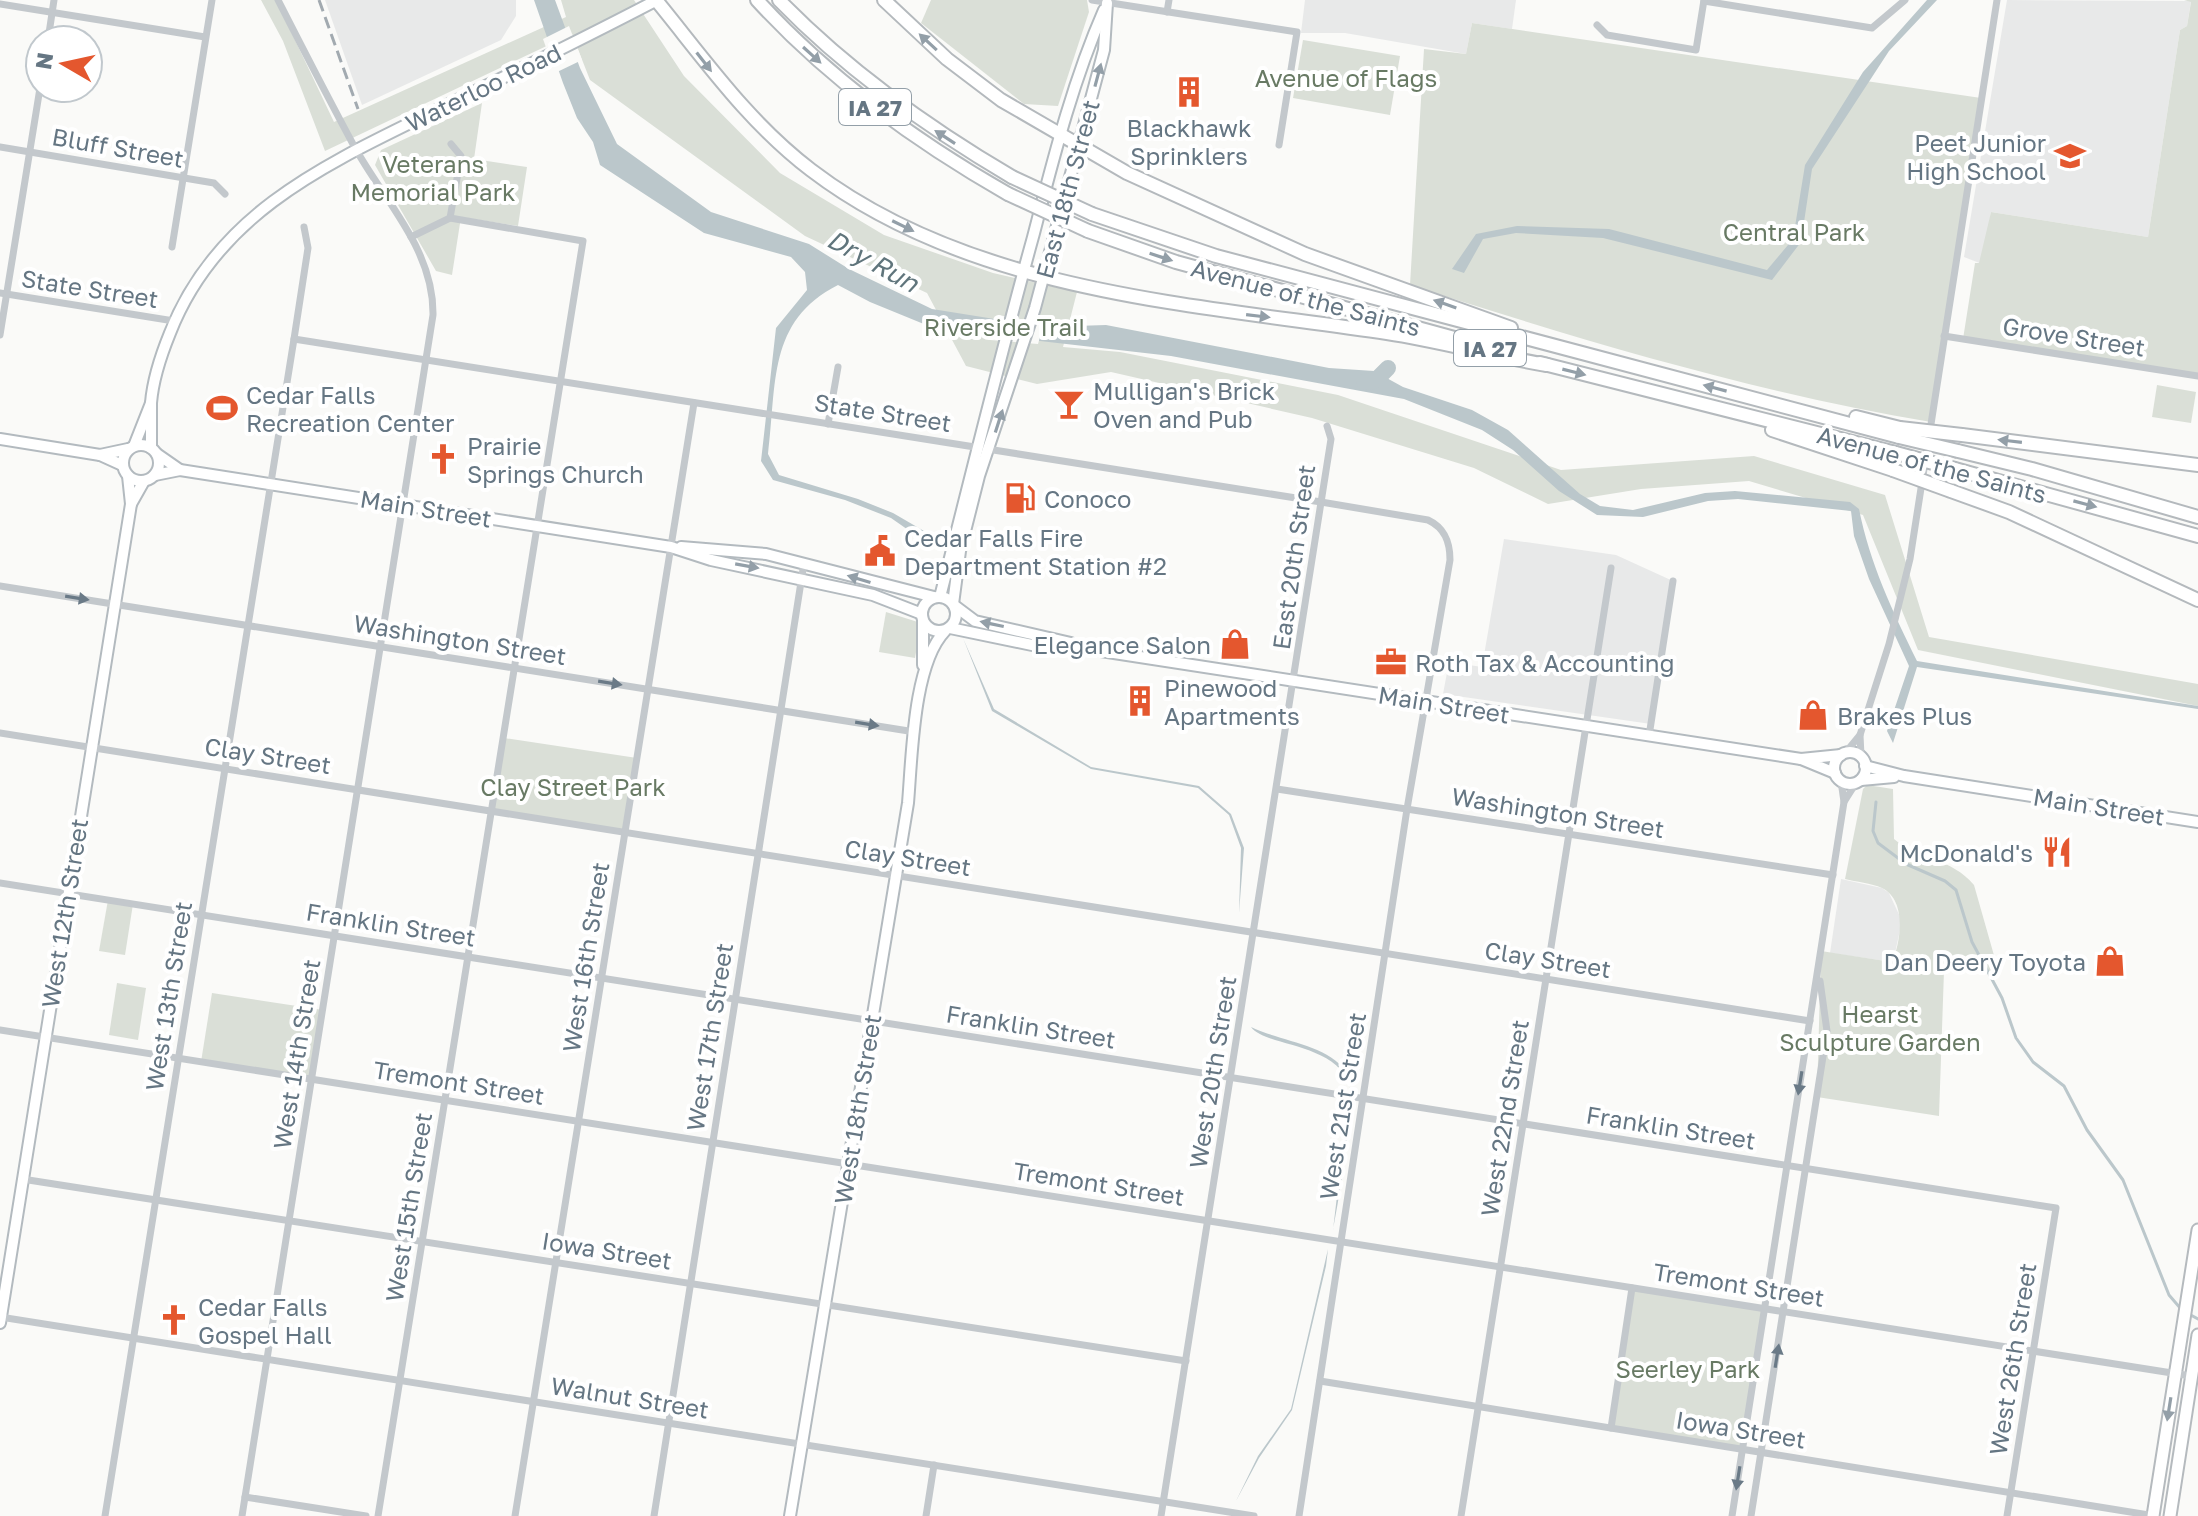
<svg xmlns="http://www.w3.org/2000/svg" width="2198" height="1516" font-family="'Golos Text',sans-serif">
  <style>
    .built { fill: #e8e9e9 }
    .green { fill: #dadfd7 }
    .water { fill: #bbc7cb }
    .pier { fill: #fafaf8 }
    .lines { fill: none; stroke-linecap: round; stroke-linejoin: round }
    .stream { stroke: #bbc7cb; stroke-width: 3 }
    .river { stroke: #bbc7cb; stroke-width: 16 }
    .secondary-casing { stroke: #b3babf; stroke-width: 14 }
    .primary-casing { stroke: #b5babe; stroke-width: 15 }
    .motorway-casing { stroke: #b4b9bd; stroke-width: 16 }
    .minor { stroke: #c3c8cc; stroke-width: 7 }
    .secondary { stroke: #fff; stroke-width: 10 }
    .primary { stroke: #fff; stroke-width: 11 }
    .motorway { stroke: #fff; stroke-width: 12 }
    .rail { stroke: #a2aab0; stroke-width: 3; stroke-dasharray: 12 6; stroke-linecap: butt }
    .motorway-bridge-casing { stroke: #b4b9bd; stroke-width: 16; stroke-linecap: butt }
    .motorway-bridge { stroke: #fff; stroke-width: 12 }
    .oneway { fill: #939fa8 }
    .oneway2 { fill: #6a7a87 }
    .labels { text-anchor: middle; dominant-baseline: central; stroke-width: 8; stroke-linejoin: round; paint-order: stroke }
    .shield { fill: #fff; stroke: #939fa8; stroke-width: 2 }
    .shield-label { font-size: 22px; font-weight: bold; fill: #657683 }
    .park-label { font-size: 24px; fill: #687a64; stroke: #fff }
    .street-label { font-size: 24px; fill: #657683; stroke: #fff }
    .poi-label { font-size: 24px; fill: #657683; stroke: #fff; text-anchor: start }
    .water-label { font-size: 26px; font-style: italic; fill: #60757c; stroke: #fff }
  </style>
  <rect width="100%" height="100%" fill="#fafaf8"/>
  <g class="built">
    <polygon points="325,0 516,0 516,16 501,40 362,105"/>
    <polygon points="1305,0 1516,0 1512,29 1472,23 1466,54 1345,33 1301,33"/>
    <polygon points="2007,0 2191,1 2187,26 2180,30 2148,237 1991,212 1982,264 1964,257"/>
    <polygon points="1504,539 1616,555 1673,581 1651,724 1443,694 1449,662 1482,667"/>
    <polygon points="1841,879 1882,888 1889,893 1902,921 1893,962 1830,953"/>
  </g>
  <g class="green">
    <polygon points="261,0 276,0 334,122 566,17 561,0 634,0 684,76 780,173 884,235 993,273 1077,292 1063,347 1120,352 1338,395 1561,470 1754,456 1885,495 1929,637 2198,684 2198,706 1918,650 1863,515 1749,481 1641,489 1548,504 1474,468 1312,418 1111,372 1037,384 966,366 927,293 805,236 590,80 572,34 325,151 283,41"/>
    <polygon points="931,0 1087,0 1089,12 1058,106 1024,104 921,23"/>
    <polygon points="2184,0 2198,0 2198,376 1963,339 1975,263 1979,263 1991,212 2148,237 2180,30 2187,26 2191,2"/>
    <path d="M1472,23L1981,98L1931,422C1753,392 1581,340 1410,285L1424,49L1466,54Z"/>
    <polygon points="1303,40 1400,56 1390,115 1293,98"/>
    <polygon points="482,103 474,159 527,167 518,226 461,217 452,275 436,271 375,165 381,150"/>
    <polygon points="2157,385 2196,392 2191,423 2152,417"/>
    <polygon points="886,612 921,623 915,658 879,652"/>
    <polygon points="504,738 637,758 626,832 492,811"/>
    <path d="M1867,785L1893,789L1894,839C1919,860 1952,858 1974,885L1999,973L1944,971L1939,1116L1817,1097L1821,951L1892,962C1901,942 1907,900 1882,888C1871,883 1856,882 1845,879L1863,789Z"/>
    <polygon points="108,900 133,904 125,955 99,951"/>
    <polygon points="117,983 146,988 138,1040 109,1035"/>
    <polygon points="212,993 323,1010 312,1079 201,1062"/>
    <polygon points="1632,1288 1765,1309 1743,1449 1611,1428"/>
  </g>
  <g class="water">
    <path d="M534,0H555L580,68L617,144L711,212L809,244L849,269L932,309L1045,327L1106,325L1329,368L1374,371L1403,387L1472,410L1508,430L1580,494L1600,506L1633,510L1705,493L1735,491L1850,502L1859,509C1870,564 1892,610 1917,661L2198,706V709L1917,667L1893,743L1887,731L1909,666L1869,579L1854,536L1851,511L1738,499L1708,501L1643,517L1597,515L1559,491L1513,450L1482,430L1404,399L1171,356L936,329L870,302L838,285C767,321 777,384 768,454L779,475L858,499L893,513L936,538L934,548L891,518L845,500L773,480L761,461L776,328L807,290L805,272L791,257L704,233L600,165L593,142L577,118L563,83Z"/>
    <polygon points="1927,0 1937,0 1889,51 1812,169 1801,242 1772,280 1603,238 1516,233 1483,239 1464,273 1452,269 1476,234 1517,226 1609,229 1767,270 1793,239 1805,165 1863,72"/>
    <polygon points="963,638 994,709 1091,767 1199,786 1231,814 1244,848 1239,913 1241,848 1229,815 1198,788 1091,769 992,711"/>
    <path d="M1251,1027C1279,1041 1326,1044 1346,1071C1359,1088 1338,1204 1333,1230L1350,1085C1334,1042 1266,1047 1251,1027Z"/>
    <polygon points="1328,1249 1326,1266 1292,1410 1259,1458 1236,1501 1258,1456 1291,1409"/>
  </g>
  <g class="pier">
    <polygon points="569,26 582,60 555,73 543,39"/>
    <polygon points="998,315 1044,323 1038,344 990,340"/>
  </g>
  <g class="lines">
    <g class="stream">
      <polyline points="1876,802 1873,831 1878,843 1906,864 1945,881 1956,890 1972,942 2002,998 2016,1038 2033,1062 2064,1086 2087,1130 2123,1180 2169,1295 2181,1309"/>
      <polyline points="2187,1313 2198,1319"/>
    </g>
    <polyline class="river" points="1364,382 1375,381 1388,368"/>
    <defs>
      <g id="secondary">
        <path d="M151,403C153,378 161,355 170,333C220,205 341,158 455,101C523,68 590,35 657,0"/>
        <polyline points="0,439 100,455"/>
        <circle cx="141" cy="463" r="18"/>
        <polyline points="134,446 151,403 151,448"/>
        <polyline points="122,465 100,455 128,449"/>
        <polyline points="180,470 671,547 711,560 873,595 922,614"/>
        <polyline points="155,475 180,470 157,454"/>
        <polyline points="128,476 131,504 144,481"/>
        <polyline points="681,547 766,554 934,597"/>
        <circle cx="939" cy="614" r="17"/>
        <path d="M940,597C971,476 1000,356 1033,237C1053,160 1072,83 1104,10"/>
        <polyline points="953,604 960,551 979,476 1035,308 1104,50 1107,3"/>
        <polyline points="955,606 975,621 1071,643"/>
        <polyline points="923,621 923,665"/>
        <polyline points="950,628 1032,645 1088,649 1801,759"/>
        <circle cx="1850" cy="768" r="16"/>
        <polyline points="1865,766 1904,776 2198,822"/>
        <polyline points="1835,773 1801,759 1841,755"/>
        <polyline points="1861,780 1894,777"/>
        <polyline points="0,1323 131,504"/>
        <path d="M790,1516L908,803C912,757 913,664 945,631"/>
      </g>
      <g id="primary">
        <polyline points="2153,1516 2198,1230"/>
        <polyline points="2170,1516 2198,1335"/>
      </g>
      <g id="motorway">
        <path d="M656,0C705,60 748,122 811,170C972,293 1193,304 1387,333C1440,341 1493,356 1547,365"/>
        <path d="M757,0C829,79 915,141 1008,194"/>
        <path d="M779,0C848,71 927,127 1012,177"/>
        <polyline points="884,0 947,59 1001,100 1127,173 1305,254 1511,328"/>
        <polyline points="1092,214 1216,256 1899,437"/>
        <polyline points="1088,231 1176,262 1480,345"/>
        <polyline points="1540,363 1896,453"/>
        <polyline points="1856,417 1900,428"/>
        <polyline points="1772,430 1893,470"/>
        <polyline points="1962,435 2198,465"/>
        <polyline points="1958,451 2032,469 2198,517"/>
        <polyline points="1955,469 2198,536"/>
        <polyline points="1951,491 2009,512 2198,600"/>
      </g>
    </defs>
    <use href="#secondary" class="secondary-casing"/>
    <use href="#primary" class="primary-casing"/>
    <use href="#motorway" class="motorway-casing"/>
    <g class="minor">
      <polyline points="1092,0 1297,32 1279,145"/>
      <polyline points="1704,1 1872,28 1905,0"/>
      <polyline points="0,4 205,37"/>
      <polyline points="1167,12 1169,0"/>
      <polyline points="1597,25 1607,35 1696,50 1704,0"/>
      <polyline points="48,40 54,0"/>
      <polyline points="0,147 214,183 225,194"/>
      <polyline points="450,218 461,156 451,144"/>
      <polyline points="172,247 212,0"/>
      <polyline points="0,293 174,321"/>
      <polyline points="0,335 40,88"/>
      <polyline points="1944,336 2198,376"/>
      <path d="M294,339L1321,502L1428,520C1445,528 1450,542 1450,560L1407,809L1299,1516"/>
      <polyline points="828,424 838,367"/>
      <polyline points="0,586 915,732"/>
      <polyline points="0,733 1810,1021"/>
      <polyline points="1860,735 1889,644 1910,559 1997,0"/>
      <polyline points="1649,736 1673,581"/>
      <polyline points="1846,752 1860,735 1861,756"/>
      <polyline points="1841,781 1844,802 1856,783"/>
      <polyline points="1277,789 1833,875"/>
      <polyline points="0,883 2056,1208 2007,1516"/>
      <polyline points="0,1030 2191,1376"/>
      <polyline points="22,1179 1186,1361"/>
      <polyline points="0,1317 1254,1516"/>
      <polyline points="1320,1381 2155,1516"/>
      <polyline points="1611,1428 1632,1288"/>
      <polyline points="245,1497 366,1516"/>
      <polyline points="105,1516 294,339 308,248 304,227"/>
      <path d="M242,1516L433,315C434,249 384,201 354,146C328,98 303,49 278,0"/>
      <polyline points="378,1516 583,241 450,218 411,237"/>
      <polyline points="515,1516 694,403"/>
      <polyline points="654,1516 804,563"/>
      <polyline points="926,1516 934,1465"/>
      <polyline points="1161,1516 1331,439 1327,426"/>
      <polyline points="1461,1516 1611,568"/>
      <polyline points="1732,1516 1844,802"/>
      <polyline points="1751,1516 1827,1031 1820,981"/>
    </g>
    <use href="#secondary" class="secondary"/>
    <use href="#primary" class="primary"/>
    <use href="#motorway" class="motorway"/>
    <polyline class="rail" points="319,0 358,109"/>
    <defs>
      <g id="motorway-bridge">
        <polyline points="1012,177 1092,214"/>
        <polyline points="1008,194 1088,231"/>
        <polyline points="1900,428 1962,435"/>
        <polyline points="1899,437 1958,451"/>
        <polyline points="1896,453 1955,469"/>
        <polyline points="1893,470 1951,491"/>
      </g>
    </defs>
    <use href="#motorway-bridge" class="motorway-bridge-casing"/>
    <use href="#motorway-bridge" class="motorway-bridge"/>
  </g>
  <defs><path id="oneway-solid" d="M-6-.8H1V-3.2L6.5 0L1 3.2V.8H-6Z" transform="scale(2)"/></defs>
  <g class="oneway">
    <use href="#oneway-solid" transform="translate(928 42) rotate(-137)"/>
    <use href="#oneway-solid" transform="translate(812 55) rotate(42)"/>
    <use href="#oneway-solid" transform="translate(704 62) rotate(52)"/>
    <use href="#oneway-solid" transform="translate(1098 75) rotate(-75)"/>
    <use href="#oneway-solid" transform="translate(945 137) rotate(-147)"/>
    <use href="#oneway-solid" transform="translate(903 226) rotate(26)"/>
    <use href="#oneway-solid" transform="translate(1161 257) rotate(18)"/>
    <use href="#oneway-solid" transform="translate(1445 304) rotate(-161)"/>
    <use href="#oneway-solid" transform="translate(1258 316) rotate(7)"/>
    <use href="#oneway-solid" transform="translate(1574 372) rotate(14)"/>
    <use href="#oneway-solid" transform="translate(1715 388) rotate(-165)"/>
    <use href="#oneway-solid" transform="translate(999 421) rotate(-72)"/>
    <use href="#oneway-solid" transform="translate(2010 441) rotate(-173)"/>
    <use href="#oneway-solid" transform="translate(2085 504) rotate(15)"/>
    <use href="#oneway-solid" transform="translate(747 566) rotate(10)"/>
    <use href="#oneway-solid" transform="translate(859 579) rotate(-163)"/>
    <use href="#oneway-solid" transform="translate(992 624) rotate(-168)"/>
    <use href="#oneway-solid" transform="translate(2169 1409) rotate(99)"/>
  </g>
  <g class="oneway2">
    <use href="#oneway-solid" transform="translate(77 598) rotate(9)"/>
    <use href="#oneway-solid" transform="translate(610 683) rotate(9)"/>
    <use href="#oneway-solid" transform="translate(867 724) rotate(9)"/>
    <use href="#oneway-solid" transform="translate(1800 1083) rotate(99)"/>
    <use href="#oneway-solid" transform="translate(1777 1356) rotate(-81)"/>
    <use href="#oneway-solid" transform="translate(1738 1478) rotate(99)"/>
  </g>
  <defs>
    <symbol id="building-bare" viewBox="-9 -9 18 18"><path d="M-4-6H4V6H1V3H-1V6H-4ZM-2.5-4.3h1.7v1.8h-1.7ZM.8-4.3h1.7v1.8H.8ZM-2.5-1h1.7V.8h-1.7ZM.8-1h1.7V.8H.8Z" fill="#e4572e" stroke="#fff" stroke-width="2.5" paint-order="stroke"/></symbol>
    <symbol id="school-bare" viewBox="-9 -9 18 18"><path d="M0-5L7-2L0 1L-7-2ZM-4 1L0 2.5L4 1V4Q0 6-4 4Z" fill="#e4572e" stroke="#fff" stroke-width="2.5" paint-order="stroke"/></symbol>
    <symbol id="bar-bare" viewBox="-9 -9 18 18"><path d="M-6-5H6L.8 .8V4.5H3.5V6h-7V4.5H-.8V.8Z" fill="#e4572e" stroke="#fff" stroke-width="2.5" paint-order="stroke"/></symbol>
    <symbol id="stadium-bare" viewBox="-9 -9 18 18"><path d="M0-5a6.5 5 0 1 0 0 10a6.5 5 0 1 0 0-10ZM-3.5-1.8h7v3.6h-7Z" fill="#e4572e" stroke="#fff" stroke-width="2.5" paint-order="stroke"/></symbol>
    <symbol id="church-bare" viewBox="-9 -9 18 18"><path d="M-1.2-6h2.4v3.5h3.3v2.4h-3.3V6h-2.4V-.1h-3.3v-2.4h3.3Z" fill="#e4572e" stroke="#fff" stroke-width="2.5" paint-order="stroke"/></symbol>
    <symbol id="fuel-bare" viewBox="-9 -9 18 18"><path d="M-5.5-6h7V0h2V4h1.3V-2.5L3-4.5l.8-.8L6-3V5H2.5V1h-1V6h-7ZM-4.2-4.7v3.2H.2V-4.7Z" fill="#e4572e" stroke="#fff" stroke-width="2.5" paint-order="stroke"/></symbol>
    <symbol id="civic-bare" viewBox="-9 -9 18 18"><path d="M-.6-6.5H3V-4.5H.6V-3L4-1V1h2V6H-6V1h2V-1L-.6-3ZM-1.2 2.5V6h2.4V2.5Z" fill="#e4572e" stroke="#fff" stroke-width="2.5" paint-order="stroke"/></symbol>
    <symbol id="shop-bare" viewBox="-9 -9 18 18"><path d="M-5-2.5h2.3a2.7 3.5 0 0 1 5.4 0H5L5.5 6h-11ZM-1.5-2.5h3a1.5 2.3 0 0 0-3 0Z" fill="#e4572e" stroke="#fff" stroke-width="2.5" paint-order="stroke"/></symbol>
    <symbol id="office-bare" viewBox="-9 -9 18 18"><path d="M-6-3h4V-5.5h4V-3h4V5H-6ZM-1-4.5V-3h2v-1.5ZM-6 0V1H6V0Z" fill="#e4572e" stroke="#fff" stroke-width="2.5" paint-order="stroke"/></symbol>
    <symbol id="restaurant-bare" viewBox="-9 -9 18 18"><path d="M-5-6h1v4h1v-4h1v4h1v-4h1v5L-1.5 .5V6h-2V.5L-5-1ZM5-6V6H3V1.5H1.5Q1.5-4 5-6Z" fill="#e4572e" stroke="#fff" stroke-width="2.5" paint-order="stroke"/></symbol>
  </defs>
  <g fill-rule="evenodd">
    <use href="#building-bare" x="1167" y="70" width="44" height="44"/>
    <use href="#school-bare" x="2048" y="134" width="44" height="44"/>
    <use href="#bar-bare" x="1047" y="382" width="44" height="44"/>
    <use href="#stadium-bare" x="200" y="386" width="44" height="44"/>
    <use href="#church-bare" x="421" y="437" width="44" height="44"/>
    <use href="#fuel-bare" x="998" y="476" width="44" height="44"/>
    <use href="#civic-bare" x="858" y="529" width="44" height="44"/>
    <use href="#shop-bare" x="1213" y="622" width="44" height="44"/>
    <use href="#office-bare" x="1369" y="640" width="44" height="44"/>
    <use href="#building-bare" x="1118" y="679" width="44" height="44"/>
    <use href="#shop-bare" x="1791" y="693" width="44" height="44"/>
    <use href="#restaurant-bare" x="2035" y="830" width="44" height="44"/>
    <use href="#shop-bare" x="2088" y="939" width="44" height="44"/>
    <use href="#church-bare" x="152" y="1298" width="44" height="44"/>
  </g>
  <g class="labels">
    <g class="shield">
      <rect x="839" y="89" width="72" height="36" rx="6"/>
      <rect x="1454" y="330" width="72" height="36" rx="6"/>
    </g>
    <g class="shield-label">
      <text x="875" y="107">IA 27</text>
      <text x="1490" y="348">IA 27</text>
    </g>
    <g class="park-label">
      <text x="1346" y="77">Avenue of Flags</text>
      <text x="433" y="163">Veterans<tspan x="433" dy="28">Memorial Park</tspan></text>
      <text x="1794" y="231">Central Park</text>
      <text x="1005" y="326">Riverside Trail</text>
      <text x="573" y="786">Clay Street Park</text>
      <text x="1880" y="1013">Hearst<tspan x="1880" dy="28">Sculpture Garden</tspan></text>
      <text x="1688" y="1368">Seerley Park</text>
    </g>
    <g class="street-label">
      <text transform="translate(483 87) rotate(-26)">Waterloo Road</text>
      <text transform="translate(118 147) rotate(10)">Bluff Street</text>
      <text transform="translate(1067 189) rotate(-75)">East 18th Street</text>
      <text transform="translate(90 288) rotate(9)">State Street</text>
      <text transform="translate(1306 297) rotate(15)">Avenue of the Saints</text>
      <text transform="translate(2074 336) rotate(9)">Grove Street</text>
      <text transform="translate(883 412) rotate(9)">State Street</text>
      <text transform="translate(1932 464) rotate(15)">Avenue of the Saints</text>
      <text transform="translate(426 508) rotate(9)">Main Street</text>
      <text transform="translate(1293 557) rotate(-82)">East 20th Street</text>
      <text transform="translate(460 639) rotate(9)">Washington Street</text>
      <text transform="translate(1444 704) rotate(9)">Main Street</text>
      <text transform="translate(268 755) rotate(9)">Clay Street</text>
      <text transform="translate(2099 806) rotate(9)">Main Street</text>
      <text transform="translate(1558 812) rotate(9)">Washington Street</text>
      <text transform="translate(908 857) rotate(9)">Clay Street</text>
      <text transform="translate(64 913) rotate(-81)">West 12th Street</text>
      <text transform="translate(391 924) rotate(9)">Franklin Street</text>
      <text transform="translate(585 957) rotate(-81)">West 16th Street</text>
      <text transform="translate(1548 959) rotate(9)">Clay Street</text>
      <text transform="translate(168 996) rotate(-81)">West 13th Street</text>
      <text transform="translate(1031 1026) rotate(9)">Franklin Street</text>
      <text transform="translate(709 1037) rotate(-81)">West 17th Street</text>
      <text transform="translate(296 1054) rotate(-81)">West 14th Street</text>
      <text transform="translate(1212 1072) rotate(-81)">West 20th Street</text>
      <text transform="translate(459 1082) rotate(9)">Tremont Street</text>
      <text transform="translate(1342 1106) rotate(-81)">West 21st Street</text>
      <text transform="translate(857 1109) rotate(-81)">West 18th Street</text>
      <text transform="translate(1504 1118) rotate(-81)">West 22nd Street</text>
      <text transform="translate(1671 1127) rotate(9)">Franklin Street</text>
      <text transform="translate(1099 1183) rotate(9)">Tremont Street</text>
      <text transform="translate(408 1207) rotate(-81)">West 15th Street</text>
      <text transform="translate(607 1250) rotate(9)">Iowa Street</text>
      <text transform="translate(1739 1284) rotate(9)">Tremont Street</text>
      <text transform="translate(2012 1359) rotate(-81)">West 26th Street</text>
      <text transform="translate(630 1397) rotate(9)">Walnut Street</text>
      <text transform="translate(1741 1429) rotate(9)">Iowa Street</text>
    </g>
    <g class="poi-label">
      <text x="1189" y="127" text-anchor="middle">Blackhawk<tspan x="1189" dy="28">Sprinklers</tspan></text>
      <text x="2046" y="142" text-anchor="end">Peet Junior<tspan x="2046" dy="28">High School</tspan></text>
      <text x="1093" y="390">Mulligan's Brick<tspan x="1093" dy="28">Oven and Pub</tspan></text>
      <text x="246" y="394">Cedar Falls<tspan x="246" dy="28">Recreation Center</tspan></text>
      <text x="467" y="445">Prairie<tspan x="467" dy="28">Springs Church</tspan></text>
      <text x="1044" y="498">Conoco</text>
      <text x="904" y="537">Cedar Falls Fire<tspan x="904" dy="28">Department Station #2</tspan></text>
      <text x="1211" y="644" text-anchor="end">Elegance Salon</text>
      <text x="1415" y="662">Roth Tax &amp; Accounting</text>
      <text x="1164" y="687">Pinewood<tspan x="1164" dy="28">Apartments</tspan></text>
      <text x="1837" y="715">Brakes Plus</text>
      <text x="2033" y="852" text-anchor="end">McDonald's</text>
      <text x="2086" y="961" text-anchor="end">Dan Deery Toyota</text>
      <text x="198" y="1306">Cedar Falls<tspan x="198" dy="28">Gospel Hall</tspan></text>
    </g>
    <g class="water-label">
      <text transform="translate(873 261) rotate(29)">Dry Run</text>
    </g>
  </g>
  <g transform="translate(64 64) rotate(279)"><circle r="38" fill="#ffffff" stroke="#c1c8cd" stroke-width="2"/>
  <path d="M0-6L14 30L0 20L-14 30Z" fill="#e4572e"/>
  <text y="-12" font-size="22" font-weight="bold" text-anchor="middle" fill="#657683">N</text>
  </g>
</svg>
